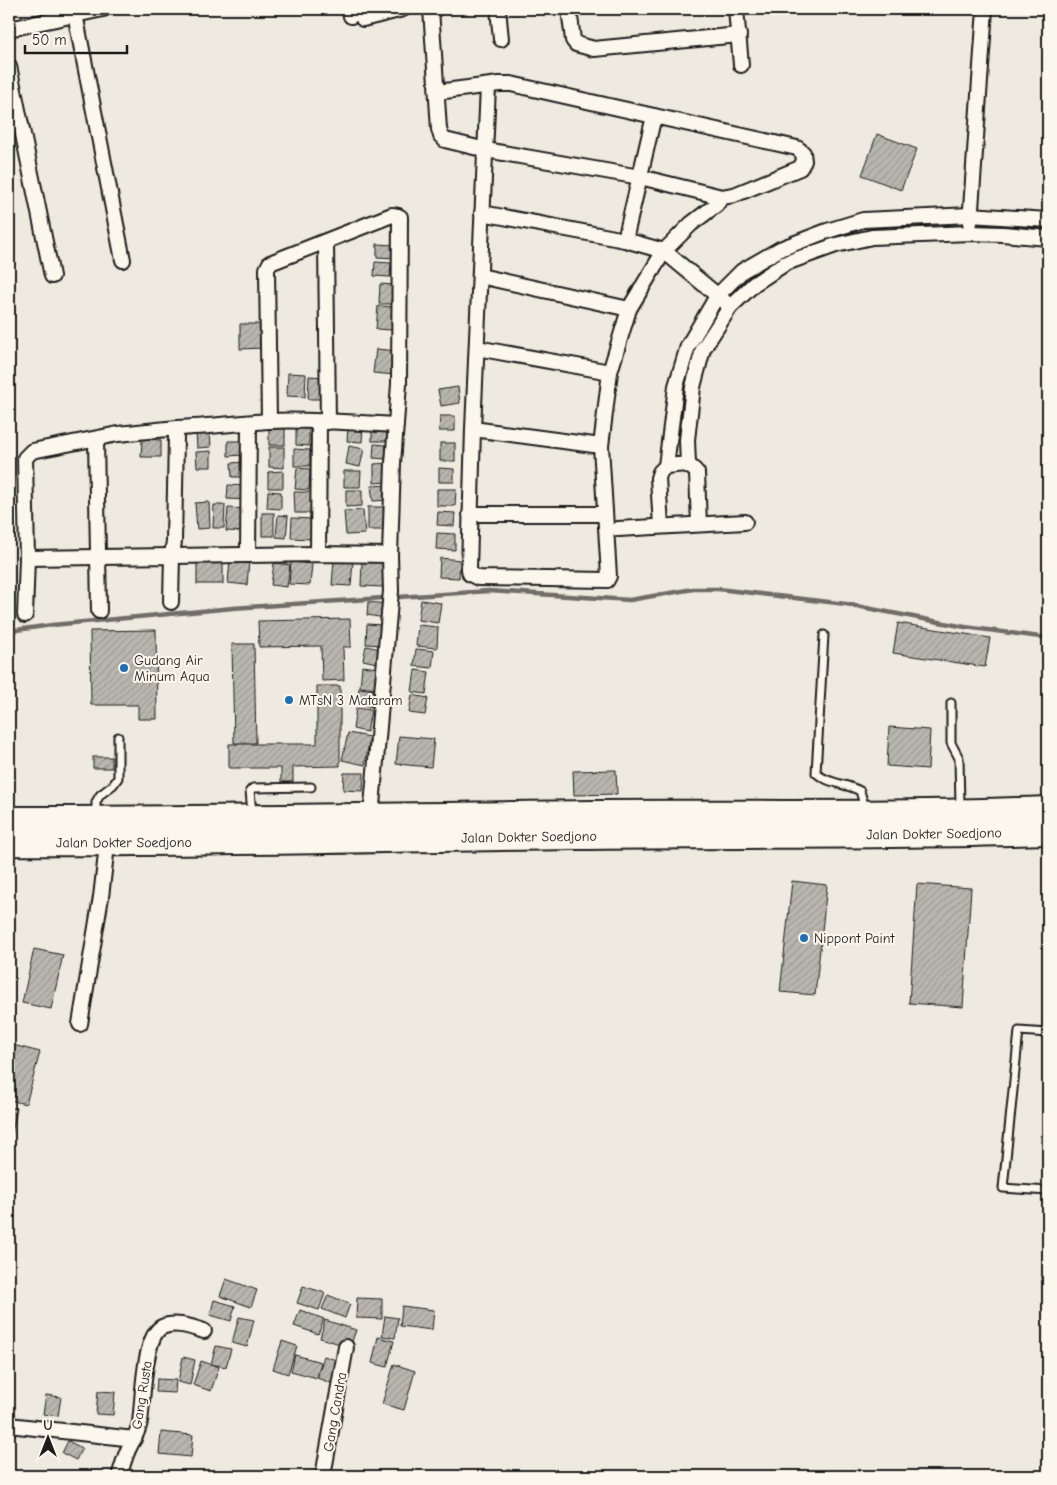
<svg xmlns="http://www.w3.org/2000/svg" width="1057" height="1485" font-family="'Comic Neue',sans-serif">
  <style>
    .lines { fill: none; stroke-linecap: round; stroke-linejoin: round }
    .stream { stroke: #6f6d69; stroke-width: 4.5 }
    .building { fill: url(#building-hatch); stroke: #1c1c1c }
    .lane-casing { stroke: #1c1c1c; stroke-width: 11 }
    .street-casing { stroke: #1c1c1c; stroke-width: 18 }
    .highway-casing { stroke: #1c1c1c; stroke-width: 30 }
    .lane { stroke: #fbf7ec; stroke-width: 7 }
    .street { stroke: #fbf7ec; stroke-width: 14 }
    .highway { stroke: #fbf7ec; stroke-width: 26 }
    .poi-dot { fill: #1f6fb2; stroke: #fbf7ec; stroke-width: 2 }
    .labels { text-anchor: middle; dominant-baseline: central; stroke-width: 4; stroke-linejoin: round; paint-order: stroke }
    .poi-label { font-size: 14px; fill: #1c1c1c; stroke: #fbf7ec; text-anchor: start }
    .street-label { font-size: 14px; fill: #1c1c1c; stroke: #fbf7ec }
  </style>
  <defs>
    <pattern id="building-hatch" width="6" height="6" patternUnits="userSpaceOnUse" patternTransform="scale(1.25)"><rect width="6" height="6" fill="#b9b6af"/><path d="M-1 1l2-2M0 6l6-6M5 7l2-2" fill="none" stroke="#9e9c96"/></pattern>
  </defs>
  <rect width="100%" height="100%" fill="#eeeadf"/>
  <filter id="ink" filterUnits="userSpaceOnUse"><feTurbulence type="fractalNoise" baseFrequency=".02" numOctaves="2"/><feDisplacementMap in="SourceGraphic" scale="10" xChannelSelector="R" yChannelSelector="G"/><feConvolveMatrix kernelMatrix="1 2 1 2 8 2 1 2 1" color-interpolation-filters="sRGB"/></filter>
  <g filter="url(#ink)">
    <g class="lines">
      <polyline class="stream" points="9,631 52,625 233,608 489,591 630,600 693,589 718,589 846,604 965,627 1048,638"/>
    </g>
    <g class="building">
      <polygon points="877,134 917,149 901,190 862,175"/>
      <polygon points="377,244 394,245 393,258 377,257"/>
      <polygon points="375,262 391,263 390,277 374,276"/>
      <polygon points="380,284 393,285 392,304 379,304"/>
      <polygon points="378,306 394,307 392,330 376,329"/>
      <polygon points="240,324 263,324 264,348 240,349"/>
      <polygon points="376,349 398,351 396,375 373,373"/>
      <polygon points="288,373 306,374 305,397 287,396"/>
      <polygon points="309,376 325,377 324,399 308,399"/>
      <polygon points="458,387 460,403 441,406 438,390"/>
      <polygon points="440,416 455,416 455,431 439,431"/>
      <polygon points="296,427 309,427 309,446 296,445"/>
      <polygon points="348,427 363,428 362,442 347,441"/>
      <rect x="372" y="427" width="15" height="14"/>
      <rect x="269" y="428" width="16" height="17"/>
      <polygon points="210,431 211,447 197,448 196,433"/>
      <polygon points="142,439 161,440 161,457 141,457"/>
      <polygon points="228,441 244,441 244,455 228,456"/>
      <rect x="440" y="443" width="15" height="18"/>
      <polygon points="374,444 386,445 386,459 373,458"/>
      <polygon points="349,446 364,449 360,467 346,464"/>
      <polygon points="269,447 284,447 284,468 269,467"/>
      <polygon points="294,449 310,450 310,466 294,466"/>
      <polygon points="211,451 211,467 197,467 196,452"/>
      <polygon points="246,462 247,477 232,477 231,463"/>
      <polygon points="388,463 389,482 374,483 374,464"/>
      <polygon points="297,468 310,469 309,490 295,489"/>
      <polygon points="439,468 454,469 454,482 439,482"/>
      <polygon points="283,471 283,488 268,488 268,472"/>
      <polygon points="344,471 361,471 360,487 344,487"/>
      <polygon points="228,485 247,486 247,500 227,499"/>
      <polygon points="387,485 389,500 373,501 371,486"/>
      <polygon points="437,489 456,489 455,506 437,506"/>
      <polygon points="346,490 362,490 362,506 346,507"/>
      <polygon points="268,491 281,492 281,509 267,508"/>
      <polygon points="294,492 312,492 312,513 295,513"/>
      <polygon points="209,502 210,528 197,529 195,503"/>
      <polygon points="214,505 225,505 224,528 213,528"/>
      <rect x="368" y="507" width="18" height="23"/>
      <polygon points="228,508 247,509 246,532 226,531"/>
      <polygon points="363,510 365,534 346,535 344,511"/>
      <polygon points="438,512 455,513 454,526 437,525"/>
      <rect x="262" y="513" width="12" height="23"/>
      <polygon points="278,515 288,516 286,538 276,537"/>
      <polygon points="292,518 312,519 311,539 291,538"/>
      <polygon points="437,533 455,534 455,550 436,549"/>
      <polygon points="440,558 460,560 459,578 439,577"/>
      <rect x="197" y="560" width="26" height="24"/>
      <polygon points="230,560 249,561 247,585 228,583"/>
      <polygon points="334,560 353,561 351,586 332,585"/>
      <polygon points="362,561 384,561 383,587 361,586"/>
      <polygon points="291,562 312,564 310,585 289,584"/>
      <polygon points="274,563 290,565 287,587 271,585"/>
      <polygon points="421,600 441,603 438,623 418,620"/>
      <polygon points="368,602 387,604 385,618 367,615"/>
      <polygon points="350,619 351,647 343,647 344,680 322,681 321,646 259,647 258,621"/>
      <polygon points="898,623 990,638 985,667 893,653"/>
      <polygon points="367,624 383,625 382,645 366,644"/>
      <polygon points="418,625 438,627 437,648 416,646"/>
      <polygon points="156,630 157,719 138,719 138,705 91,705 90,631"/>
      <polygon points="232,644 254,644 256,743 234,743"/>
      <polygon points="366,646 380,649 377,663 363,660"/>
      <polygon points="416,649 434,651 432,668 414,666"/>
      <polygon points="362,666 378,668 377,689 360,687"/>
      <polygon points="415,670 429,672 426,694 412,692"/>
      <polygon points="317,686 340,686 340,766 293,767 293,782 281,782 281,768 229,768 229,744 317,744"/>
      <polygon points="359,688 374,690 372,707 357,704"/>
      <polygon points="412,695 428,698 425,715 409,713"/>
      <polygon points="356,708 371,710 367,732 353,729"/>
      <polygon points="889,727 930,730 928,769 887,766"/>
      <polygon points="348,733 370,737 365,765 342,760"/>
      <polygon points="399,736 434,739 431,767 396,764"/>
      <rect x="93" y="757" width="19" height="11"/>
      <polygon points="616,770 617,794 574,795 573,771"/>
      <polygon points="344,773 364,773 363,791 343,790"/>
      <polygon points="792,881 827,885 815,995 780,992"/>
      <polygon points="917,884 971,888 963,1007 909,1003"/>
      <polygon points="34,949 63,955 51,1009 22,1003"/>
      <polygon points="9,1044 40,1052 26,1104 9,1100"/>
      <polygon points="9,1107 17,1109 9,1148"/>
      <polygon points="226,1279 257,1290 251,1307 220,1296"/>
      <polygon points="303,1286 325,1293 319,1310 297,1303"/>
      <polygon points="328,1295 350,1304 345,1318 322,1309"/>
      <polygon points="357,1298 382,1299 382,1319 356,1318"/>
      <polygon points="214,1300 235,1306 231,1321 210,1315"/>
      <polygon points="402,1306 434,1310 432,1330 400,1326"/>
      <polygon points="300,1310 324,1319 318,1334 294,1326"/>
      <polygon points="385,1316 398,1318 395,1338 382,1336"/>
      <polygon points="239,1317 254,1320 247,1347 232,1343"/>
      <polygon points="325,1320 356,1330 350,1347 320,1338"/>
      <polygon points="378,1337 394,1341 387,1367 372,1363"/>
      <polygon points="282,1341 297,1346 288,1374 273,1369"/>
      <polygon points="216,1346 231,1349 226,1367 211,1364"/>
      <polygon points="295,1355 321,1362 317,1378 291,1371"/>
      <polygon points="324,1356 342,1362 334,1384 317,1378"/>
      <polygon points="183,1357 195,1360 190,1385 178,1382"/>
      <polygon points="201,1361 219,1367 211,1391 193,1385"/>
      <polygon points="394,1364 415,1371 404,1410 382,1404"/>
      <polygon points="157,1379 176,1380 175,1393 156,1392"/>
      <polygon points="98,1391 115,1392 113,1415 96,1414"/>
      <polygon points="46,1395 61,1397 58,1416 43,1414"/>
      <polygon points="161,1432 193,1435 191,1457 159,1454"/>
      <polygon points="68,1441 82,1448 76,1460 62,1453"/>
    </g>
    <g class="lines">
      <defs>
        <g id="lane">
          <path d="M824,635L816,773C828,784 846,783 860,791L865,808"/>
          <polyline points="951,703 951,743 959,758 960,807"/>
          <polyline points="252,813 250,791 253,788 311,787"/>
          <polyline points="96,815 96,802 100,795 113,785 118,778 118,737"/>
          <polyline points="1048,1033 1019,1031 1003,1188 1048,1191"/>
        </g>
        <g id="street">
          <polyline points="349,9 351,16"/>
          <polyline points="431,9 439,129 441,136 445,140 486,150 640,177 722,197"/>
          <polyline points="498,9 501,39"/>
          <polyline points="569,9 573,40 576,44 594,49 739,35"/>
          <polyline points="736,9 741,65"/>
          <polyline points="75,14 123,260"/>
          <polyline points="363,19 403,9"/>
          <polyline points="9,29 103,9"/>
          <polyline points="9,66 52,276"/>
          <polyline points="437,92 499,84 511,84 797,148 803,153 804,161 800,168 734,195 722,197 716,205 691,224 664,251 629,309 610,372 601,446 609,576 607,580 478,578 470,574 469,569 473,429 488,86"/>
          <polyline points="482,213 625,240 664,251 724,301"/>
          <polyline points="970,223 985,9"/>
          <polyline points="625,240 654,116"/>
          <polyline points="326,242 328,422"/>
          <polyline points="480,276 629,309"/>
          <polyline points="477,348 610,372"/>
          <polyline points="269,421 267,269 270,263 392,215 398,216 400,217 399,384 393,463 390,555 391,591 371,817"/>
          <polyline points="473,429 601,446"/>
          <polyline points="96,439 99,611"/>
          <polyline points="688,464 687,440 693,387 703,349 730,307 754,284 786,263 836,245 872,237 970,233 1003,234 1048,238"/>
          <polyline points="666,466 676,386 688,346 717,296 742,271 780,249 827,231 863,220 970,215 1048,220"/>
          <polyline points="470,514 605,514"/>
          <path d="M661,526L658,478L660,472L666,466C680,465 688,461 697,473L699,524"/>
          <polyline points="618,529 745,522"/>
          <polyline points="318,554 319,422"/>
          <polyline points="248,555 249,423"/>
          <path d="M390,555L318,554L172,556L174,541L176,437L177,428C208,427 238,423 269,421C310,419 354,423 396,425"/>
          <polyline points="171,602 172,556 27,558 25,458 32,451 118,434 177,428"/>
          <polyline points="25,615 27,558"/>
          <polyline points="80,1024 101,897 108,837"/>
          <polyline points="9,1425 134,1439"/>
          <path d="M119,1476C122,1468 124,1459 128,1450C132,1441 138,1433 140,1422C143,1403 143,1336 162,1327C175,1321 191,1327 204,1331"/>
          <polyline points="323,1476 346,1347"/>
        </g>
        <g id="highway">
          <path d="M9,820C204,820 399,816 594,814C745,813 897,816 1048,810"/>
          <path id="s1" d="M9,842C197,844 385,838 573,836C731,834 890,836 1048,831"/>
        </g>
      </defs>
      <use href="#lane" class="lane-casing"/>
      <use href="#street" class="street-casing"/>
      <use href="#highway" class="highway-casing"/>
      <use href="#lane" class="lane"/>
      <use href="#street" class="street"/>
      <use href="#highway" class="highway"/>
    </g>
  </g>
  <g class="poi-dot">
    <circle cx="124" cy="668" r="5"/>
    <circle cx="289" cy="700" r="5"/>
    <circle cx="804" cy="938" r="5"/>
  </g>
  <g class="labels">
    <g class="poi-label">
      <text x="134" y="660">Gudang Air<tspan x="134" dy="16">Minum Aqua</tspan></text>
      <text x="299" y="700">MTsN 3 Mataram</text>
      <text x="814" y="938">Nippont Paint</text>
    </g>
    <g class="street-label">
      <text stroke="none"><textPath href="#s1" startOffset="925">Jalan Dokter Soedjono</textPath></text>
      <text stroke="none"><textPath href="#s1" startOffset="520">Jalan Dokter Soedjono</textPath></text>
      <text stroke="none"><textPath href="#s1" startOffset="115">Jalan Dokter Soedjono</textPath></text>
      <text transform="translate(142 1395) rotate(-81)">Gang Rusta</text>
      <text transform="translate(335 1412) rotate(-80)">Gang Candra</text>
    </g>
  </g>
  <rect width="1057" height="1485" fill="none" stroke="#fbf7ec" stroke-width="30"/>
  <rect x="15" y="15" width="1027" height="1455" fill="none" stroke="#1c1c1c" stroke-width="2" filter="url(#ink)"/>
  <g transform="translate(48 1438)" stroke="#fbf7ec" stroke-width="4" paint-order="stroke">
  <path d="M0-4L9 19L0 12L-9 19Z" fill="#1c1c1c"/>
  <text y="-8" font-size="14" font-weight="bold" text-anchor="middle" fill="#1c1c1c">U</text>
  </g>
  <path d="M25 45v8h102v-8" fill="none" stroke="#1c1c1c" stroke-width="2.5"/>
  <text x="32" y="45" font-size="15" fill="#1c1c1c" stroke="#fbf7ec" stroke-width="4" paint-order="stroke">50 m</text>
</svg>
